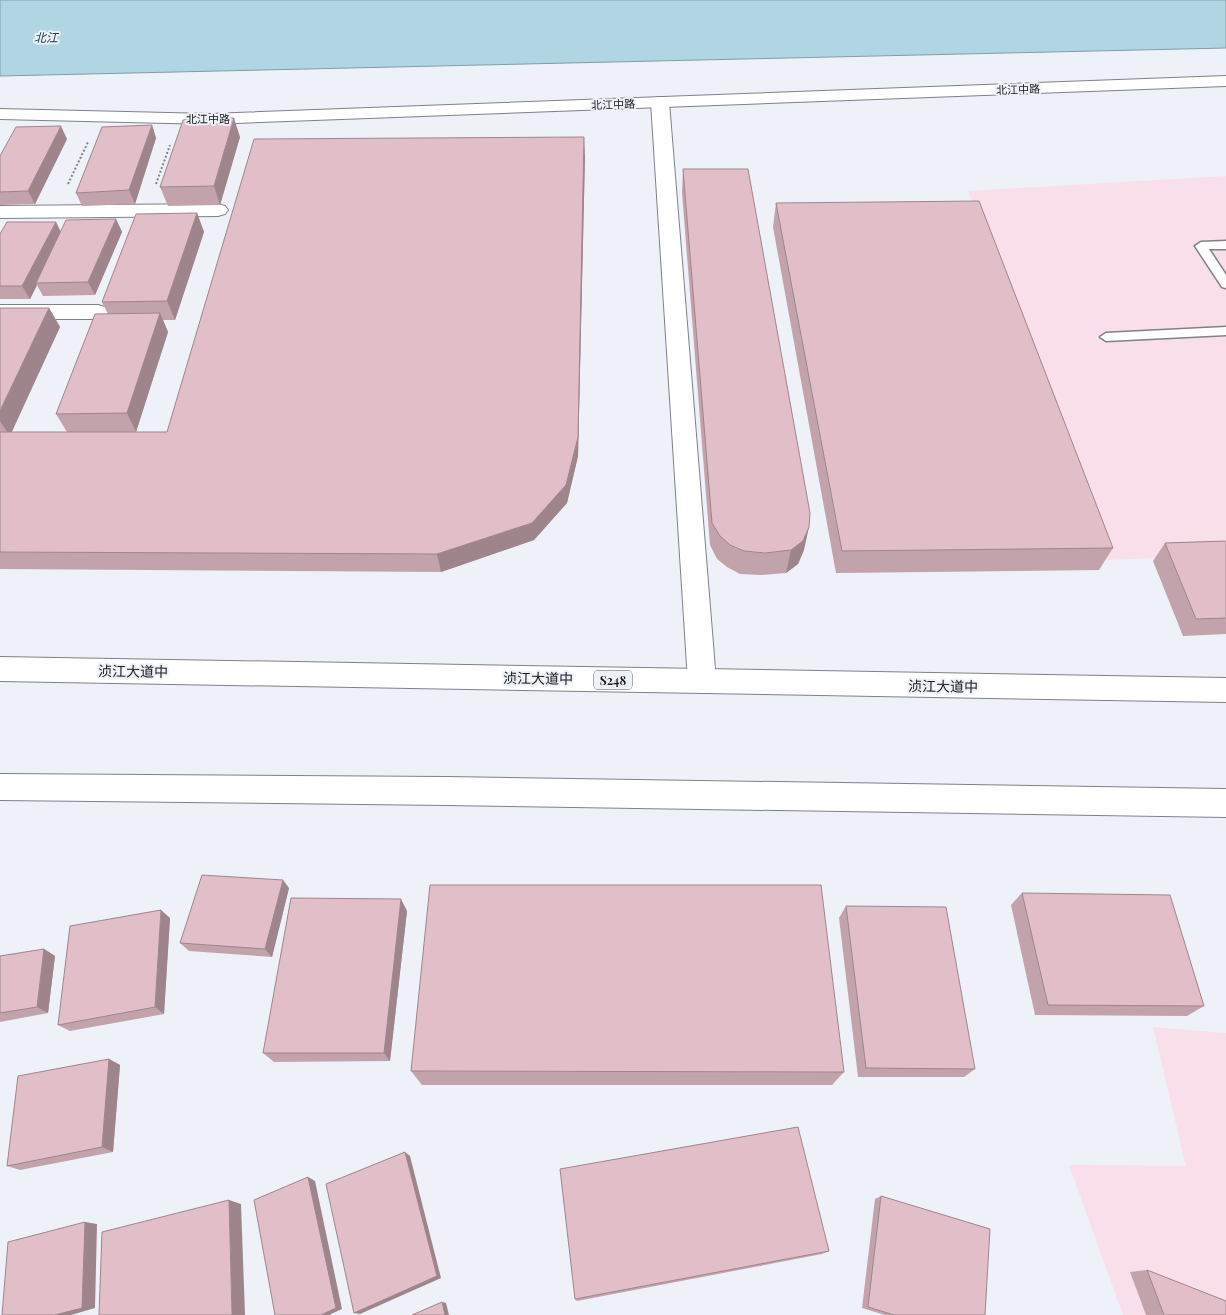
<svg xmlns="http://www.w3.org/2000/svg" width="1226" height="1315" font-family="'Playfair Display','Noto Sans SC',serif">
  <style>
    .industrial { fill: #f8dfea }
    .water { fill: #afd6e2; stroke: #819da6 }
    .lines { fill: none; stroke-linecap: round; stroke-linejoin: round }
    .lane-casing { stroke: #7e8187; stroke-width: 3 }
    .street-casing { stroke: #7e8187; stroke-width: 2 }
    .secondary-casing { stroke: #7e8187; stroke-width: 2 }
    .primary-casing { stroke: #7e8187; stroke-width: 2 }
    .path { stroke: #808286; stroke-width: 2; stroke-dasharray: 2 2; stroke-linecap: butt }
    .lane { fill: #fff; fill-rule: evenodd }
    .street { fill: #fff; fill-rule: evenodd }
    .secondary { fill: #fff; fill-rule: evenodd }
    .primary { fill: #fff; fill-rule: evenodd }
    .wall { fill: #c2a3ac }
    .shaded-wall { fill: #9e858c }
    .building { fill: #e2bec8; stroke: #9e858c }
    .labels { text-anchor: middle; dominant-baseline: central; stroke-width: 4; stroke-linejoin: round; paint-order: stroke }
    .far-street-label { font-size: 11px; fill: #161719; stroke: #eef1f8 }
    .far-water-label { font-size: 12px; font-style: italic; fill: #0f4654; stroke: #eef1f8 }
    .shield { fill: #eef1f8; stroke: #57585c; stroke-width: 1 }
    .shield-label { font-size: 12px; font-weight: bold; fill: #161719 }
    .street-label { font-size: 14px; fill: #161719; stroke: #eef1f8 }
  </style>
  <rect width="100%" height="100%" fill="#eef1f8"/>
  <g class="industrial">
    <polygon points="1226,176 1226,555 1107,560 968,191"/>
    <polygon points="1153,1027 1226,1033 1226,1315 1123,1315 1069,1165 1186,1166"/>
  </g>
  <polygon class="water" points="0,0 1226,0 1226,48 0,76"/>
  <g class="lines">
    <defs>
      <g id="lane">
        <polygon points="1226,241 1226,249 1209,249 1226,275 1226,288 1222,287 1195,246 1201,242"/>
        <polygon points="1226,327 1226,335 1106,341 1100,337 1106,333"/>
      </g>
      <g id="street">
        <polygon points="660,97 666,98 669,102 716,681 712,689 702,693 692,689 688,681 651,102 654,98"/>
        <polygon points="218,204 225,206 228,210 225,214 218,216 0,218 0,206"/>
        <polygon points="0,305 98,305 105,307 109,312 105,317 98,319 0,319"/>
      </g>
      <polygon id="secondary" points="1226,76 1226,86 210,124 0,119 0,109 210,114"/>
      <g id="primary">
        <polygon points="0,657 1226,678 1226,702 0,681"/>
        <polygon points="0,774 446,777 1226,789 1226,817 446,805 0,800"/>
      </g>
    </defs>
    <use href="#lane" class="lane-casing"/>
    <use href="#street" class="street-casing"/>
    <use href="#secondary" class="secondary-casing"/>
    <use href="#primary" class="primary-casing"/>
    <g class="path">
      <polyline points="68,184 88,142"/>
      <polyline points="156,184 170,145"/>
    </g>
    <use href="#lane" class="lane"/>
    <use href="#street" class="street"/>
    <use href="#secondary" class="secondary"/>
    <use href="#primary" class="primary"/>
  </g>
  <g class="wall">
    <polygon points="152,125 156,138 135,204 82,206 76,193"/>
    <polygon points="240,137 220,205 168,206 160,187"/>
    <polygon points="67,139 35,204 0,205 0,156"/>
    <polygon points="585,156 578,456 567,503 534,540 441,572 0,569 0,308 49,308 60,327 11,432 67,432 56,414 108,314 102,302 197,213 204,232 175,320 163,320 168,332 136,432 91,432 167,432"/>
    <polygon points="683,169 804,550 798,564 786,573 761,575 740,574 727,567 717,559 710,545 682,193"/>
    <polygon points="776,203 1113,548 1099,570 836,573 773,227"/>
    <polygon points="116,219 122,232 95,295 43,296 37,285 30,299 0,299 0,233 56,222 61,232"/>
    <polygon points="1226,541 1226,634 1183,636 1153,561 1165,543"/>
    <polygon points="289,888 272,957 189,951 180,943"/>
    <polygon points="1022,893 1204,1006 1187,1016 1035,1015 1011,905"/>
    <polygon points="846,906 975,1069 964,1077 858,1077 839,918"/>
    <polygon points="407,911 390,1061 274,1062 263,1053"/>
    <polygon points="170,918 164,1014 70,1031 58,1025"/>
    <polygon points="44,949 55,956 48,1013 0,1022 0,956"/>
    <polygon points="109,1059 120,1065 113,1152 20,1170 7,1166"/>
    <polygon points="411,1071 844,1072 832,1085 422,1085"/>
    <polygon points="881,1196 985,1315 885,1315 862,1308 875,1199"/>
    <polygon points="829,1251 822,1254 577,1301 575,1299"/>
    <polygon points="1147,1270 1226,1315 1146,1315 1130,1272"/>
  </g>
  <g class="shaded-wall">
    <polygon points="234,118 240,137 220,205 214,186"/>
    <polygon points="152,125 156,138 135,204 129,190"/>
    <polygon points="61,126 67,139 35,204 28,191"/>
    <polygon points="584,137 585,156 578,456 567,503 534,540 441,572 437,554"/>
    <polygon points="197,213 204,232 175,320 167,301"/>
    <polygon points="116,219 122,232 95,295 88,282"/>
    <polygon points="56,222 62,235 36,283 37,285 30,299 22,286"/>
    <polygon points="49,308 60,327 10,436 0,421 0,411"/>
    <polygon points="160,313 168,332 136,432 127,413"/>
    <polygon points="809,527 804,550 798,564 786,573 791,550"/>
    <polygon points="283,880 289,888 272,957 265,949"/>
    <polygon points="401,899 407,911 390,1061 384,1053"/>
    <polygon points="161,910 170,918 164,1014 155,1007"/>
    <polygon points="44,949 55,956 48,1013 37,1007"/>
    <polygon points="109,1059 120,1065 113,1152 102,1147"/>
    <polygon points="405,1152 410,1156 441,1278 360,1314 354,1313"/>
    <polygon points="308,1177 315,1181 342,1309 329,1315 321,1315"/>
    <polygon points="229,1200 241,1204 245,1315 232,1315"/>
    <polygon points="85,1222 97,1224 95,1308 71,1315 55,1315"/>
    <polygon points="442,1302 446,1303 449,1315 445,1315"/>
  </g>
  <g class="building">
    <polygon points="234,118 214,186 160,187 183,120"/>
    <polygon points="152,125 129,190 76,193 102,127"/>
    <polygon points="61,126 28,191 0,192 0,156 16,127"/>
    <polygon points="584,137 578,437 566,485 532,523 437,554 0,552 0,432 167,432 254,139"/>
    <polygon points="683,169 748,169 810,513 809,527 803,541 791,550 765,553 744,551 730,545 720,536 712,523"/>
    <polygon points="979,201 1113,548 842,551 776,203"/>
    <polygon points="197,213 167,301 102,302 136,214"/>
    <polygon points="116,219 88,282 36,283 66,220"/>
    <polygon points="7,222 56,222 22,286 0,286 0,234"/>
    <polygon points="0,308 49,308 0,411"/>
    <polygon points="160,313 127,413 56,414 95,314"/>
    <polygon points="1226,541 1226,618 1196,619 1165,543"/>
    <polygon points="202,875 283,880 265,949 180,943"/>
    <polygon points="430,885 821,885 844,1072 411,1071"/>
    <polygon points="1022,893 1170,895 1204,1006 1048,1005"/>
    <polygon points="291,898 401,899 384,1053 263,1053"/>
    <polygon points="846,906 946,907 975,1069 866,1068"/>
    <polygon points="161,910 155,1007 58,1025 70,926"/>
    <polygon points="44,949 37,1007 0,1013 0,956"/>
    <polygon points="109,1059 102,1147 7,1166 18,1076"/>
    <polygon points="798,1127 829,1251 575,1299 560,1169"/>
    <polygon points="405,1152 437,1276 354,1313 326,1184"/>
    <polygon points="308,1177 336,1308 321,1315 275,1315 254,1200"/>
    <polygon points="881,1196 990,1229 985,1315 894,1315 868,1307"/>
    <polygon points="229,1200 232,1315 99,1315 102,1232"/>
    <polygon points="85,1222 82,1308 55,1315 2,1315 8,1242"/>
    <polygon points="1147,1270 1226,1301 1226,1315 1164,1315"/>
    <polygon points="442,1302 445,1315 412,1315"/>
  </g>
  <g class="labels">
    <g class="far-street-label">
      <text transform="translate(1018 89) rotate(-2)">北江中路</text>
      <text transform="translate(613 104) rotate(-2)">北江中路</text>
      <text x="208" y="118">北江中路</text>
    </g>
    <g class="far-water-label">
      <text x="46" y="37">北江</text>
    </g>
    <rect class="shield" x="594" y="670.5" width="38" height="19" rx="4"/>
    <g class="shield-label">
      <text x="613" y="680">S248</text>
    </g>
    <g class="street-label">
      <text transform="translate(133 671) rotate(1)">浈江大道中</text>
      <text transform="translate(538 678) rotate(1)">浈江大道中</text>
      <text transform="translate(943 686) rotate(1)">浈江大道中</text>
    </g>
  </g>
</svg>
